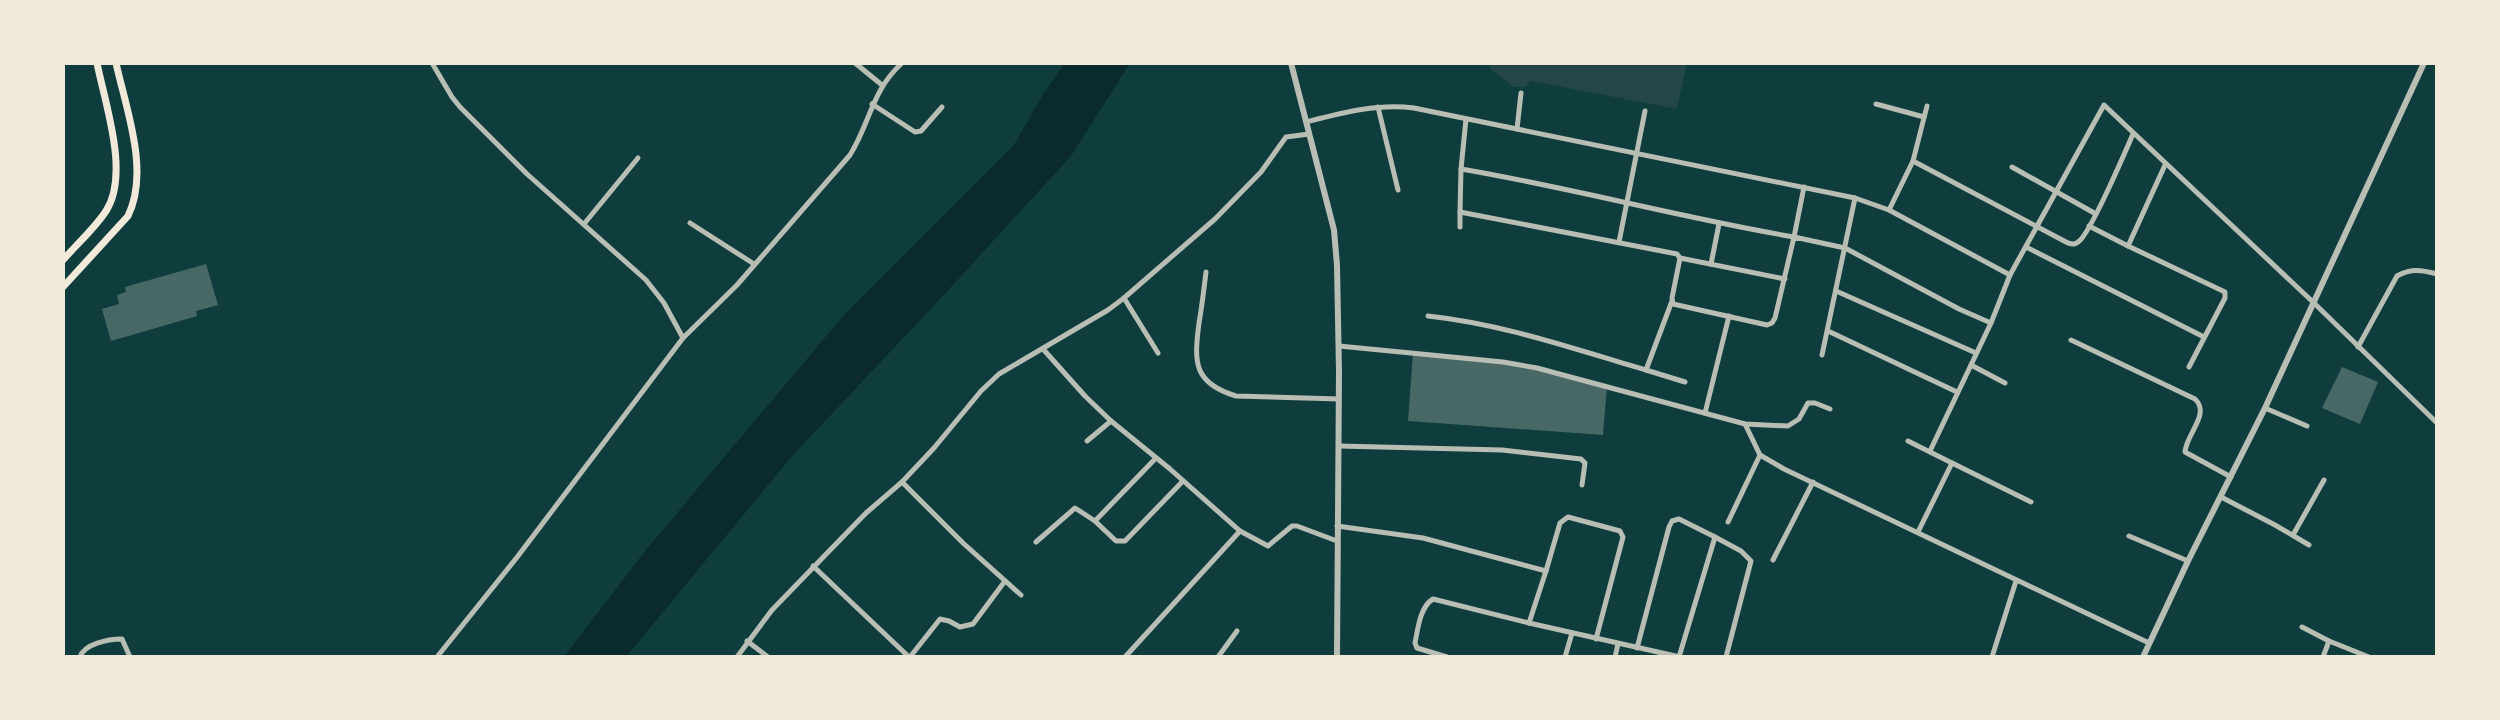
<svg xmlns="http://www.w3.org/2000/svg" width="2500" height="720" font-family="'IBM Plex Sans',sans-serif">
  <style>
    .green { fill: #244646 }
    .water { fill: #0a2a2b }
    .building { fill: #486865 }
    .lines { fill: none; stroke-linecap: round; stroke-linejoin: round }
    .minor { stroke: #b8beb3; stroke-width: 5 }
    .tertiary { stroke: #b8beb3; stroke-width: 6 }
    .secondary { stroke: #f1e9da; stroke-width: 7 }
  </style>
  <rect width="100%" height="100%" fill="#0f3d3e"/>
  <polygon class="green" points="1491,63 1687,63 1677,109 1531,81 1525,87 1514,87 1490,69"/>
  <polygon class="water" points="1065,63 1130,63 1071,156 940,299 792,456 626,657 564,657 645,551 845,314 1014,145 1044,93"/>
  <g class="building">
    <polygon points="206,264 218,305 196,311 197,316 111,341 102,309 119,304 117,295 126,292 125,287"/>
    <polygon points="1413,353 1503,362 1607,386 1603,435 1408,421"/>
    <polygon points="2342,367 2378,382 2360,424 2322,408"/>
  </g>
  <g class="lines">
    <g class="minor">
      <polyline points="432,63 452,97 460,107 527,174 646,280 664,303 683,338"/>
      <polyline points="855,63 882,85"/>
      <polyline points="872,104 915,132 921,131 942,107"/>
      <polyline points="1876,104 1924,117"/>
      <polyline points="1378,107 1398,190"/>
      <polyline points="1466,119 1461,169 1460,212 1677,254 1680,258 1785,279"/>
      <path d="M1306,122C1341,113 1378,103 1414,108L1855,198L1889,210L2010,275"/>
      <polyline points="1517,129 1521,93"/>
      <polyline points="1913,161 1927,106"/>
      <polyline points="2165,165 2128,246 2225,292 2225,298 2189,367"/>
      <polyline points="2012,167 2096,214"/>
      <path d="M1461,169C1573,188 1682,218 1794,237L1804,187"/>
      <path d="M1889,210L1913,161L2068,243C2073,244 2074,245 2078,242C2090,235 2125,152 2133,134"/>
      <polyline points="690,223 754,264"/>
      <polyline points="584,224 638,158"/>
      <polyline points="2089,226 2128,246"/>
      <polyline points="1460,227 1460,212"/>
      <polyline points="1619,242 1645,111"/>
      <polyline points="2026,247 2204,337"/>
      <polyline points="1680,258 1672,298 1673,304 1767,325 1772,323 1775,318 1794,237 1845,248 1959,309 1991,323"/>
      <polyline points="1711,264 1719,224"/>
      <path d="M1206,272C1204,289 1202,306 1199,323C1194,362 1193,383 1236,396L1339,399"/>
      <polyline points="1836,291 1976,353"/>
      <polyline points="1124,298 1158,353"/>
      <polyline points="1672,301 1646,370 1685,382"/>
      <path d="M1428,316C1503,324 1574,349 1646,370"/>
      <polyline points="1828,331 1957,392"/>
      <path d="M2071,340L2195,399C2211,414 2186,434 2185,452L2231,477"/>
      <polyline points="1339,346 1503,362 1537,368 1745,424 1788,426 1799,419 1808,403 1815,403 1830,409"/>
      <path d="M2358,347L2397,276C2411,268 2422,270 2437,274"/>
      <polyline points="1043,349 1085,396 1111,421 1170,469 1240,531 1268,546 1292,526 1297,526 1337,541"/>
      <polyline points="1822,355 1855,198"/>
      <polyline points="1971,365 2005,383"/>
      <polyline points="2265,408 2307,426"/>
      <polyline points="1705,413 1729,316"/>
      <polyline points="1745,424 1760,455 1784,469 2149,643"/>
      <polyline points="1087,441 1111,421"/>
      <polyline points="1908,441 1952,463 1918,532"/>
      <polyline points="1339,446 1502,450 1581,459 1585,463 1582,485"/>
      <polyline points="1930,451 1991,323 2010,275 2104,105 2314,303 2437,423"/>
      <polyline points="1952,463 2031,502"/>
      <polyline points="902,482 963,543 1021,595"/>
      <polyline points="2221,497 2275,525 2309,545"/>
      <polyline points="1095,521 1156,458"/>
      <polyline points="1728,522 1760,455"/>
      <polyline points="1337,526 1423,538 1546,571 1529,623"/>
      <polyline points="2293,535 2324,480"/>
      <polyline points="2129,536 2188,561"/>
      <polyline points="1715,537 1741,551 1751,561 1726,657"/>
      <polyline points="1036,542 1075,508 1095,521 1116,541 1125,541 1183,481"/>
      <polyline points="1773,560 1813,482"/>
      <polyline points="813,566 909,657"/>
      <polyline points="1546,571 1560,523 1568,517 1620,531 1623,537 1596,639"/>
      <polyline points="2302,627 2329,641 2369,657"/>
      <polyline points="747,641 768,657"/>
      <polyline points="1637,648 1669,527 1672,521 1679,519 1715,537 1679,657"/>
      <path d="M80,657C84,644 108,639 122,639L130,657"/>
      <path d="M437,657L518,556L683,338L737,285L850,155C870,123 872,90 902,63"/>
      <polyline points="737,657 772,610 866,513 902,482 934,448 981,391 999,374 1108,310 1124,298 1215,219 1261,172 1286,137 1309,134"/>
      <polyline points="910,657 940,619 949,621 960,627 973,624 1005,581"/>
      <polyline points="1125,657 1240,531"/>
      <polyline points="1218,657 1237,631"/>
      <path d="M1447,657L1417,648L1415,643C1418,628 1420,607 1433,599L1529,623L1680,657"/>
      <polyline points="1565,657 1572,633"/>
      <polyline points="1615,657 1618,644"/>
      <polyline points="1992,657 2016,581"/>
      <polyline points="2323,657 2329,641"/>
    </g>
    <g class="tertiary">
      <polyline points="1291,63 1334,230 1337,265 1339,372 1337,657"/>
      <polyline points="2143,657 2188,561 2265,408 2424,63"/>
    </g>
    <g class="secondary">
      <path d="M63,260C77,244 95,228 106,211C130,174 105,104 97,63"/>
      <path d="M63,287L128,216C150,171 126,109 116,63"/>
    </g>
  </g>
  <rect width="2500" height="720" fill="none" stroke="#f1e9da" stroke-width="130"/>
</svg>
